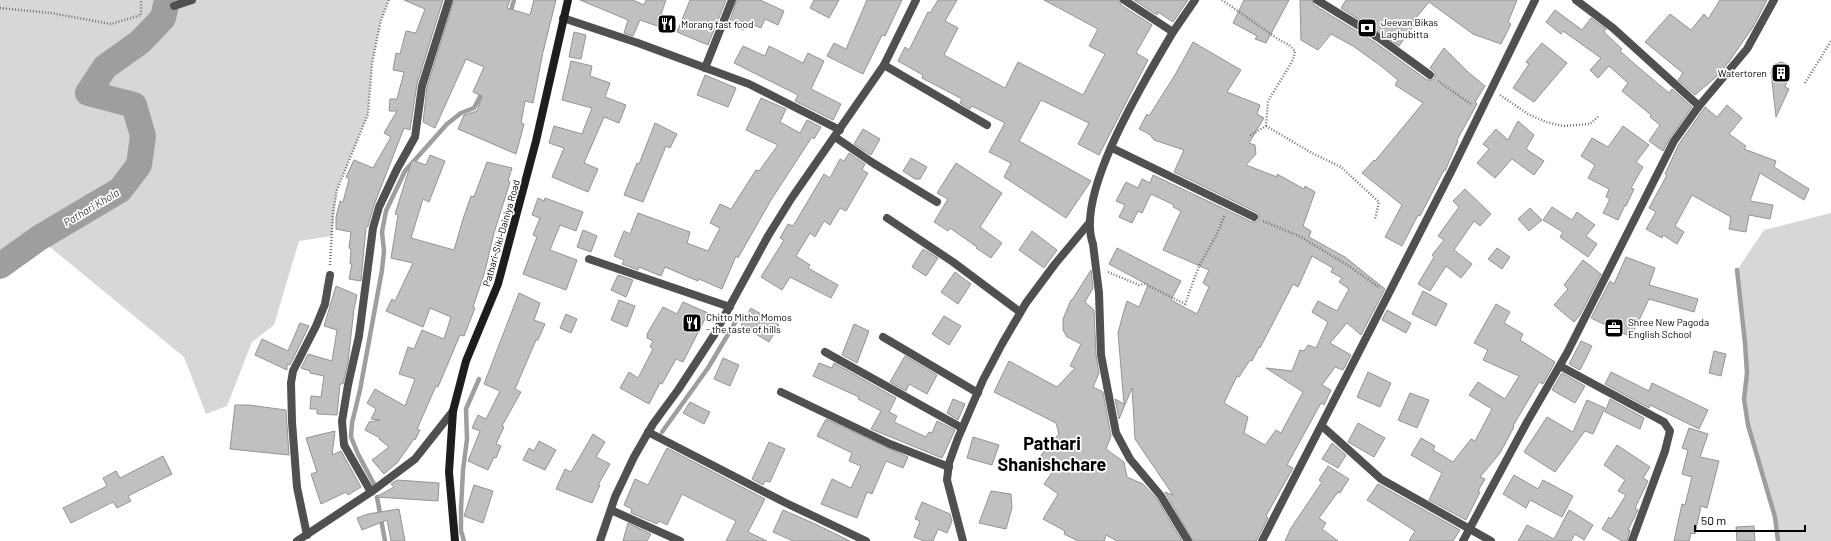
<svg xmlns="http://www.w3.org/2000/svg" width="1831" height="541" font-family="Barlow,sans-serif">
  <style>
    .green { fill: #d7d7d7 }
    .lines { fill: none; stroke-linecap: round; stroke-linejoin: round }
    .stream { stroke: #9e9e9e; stroke-width: 4.5 }
    .river { stroke: #9e9e9e; stroke-width: 26 }
    .building { fill: #c0c0c0; stroke: #949494; fill-rule: evenodd }
    .path { stroke: #727272; stroke-width: 2.5; stroke-dasharray: 1 2; stroke-linecap: butt }
    .service { stroke: #505050; stroke-width: 8 }
    .minor { stroke: #505050; stroke-width: 8 }
    .secondary { stroke: #1d1d1d; stroke-width: 8 }
    .labels { text-anchor: middle; dominant-baseline: central; stroke-width: 3.5; stroke-linejoin: round; paint-order: stroke }
    .poi-label { font-size: 10px; fill: #000; stroke: #fff; text-anchor: start }
    .street-label { font-size: 10px; fill: #000; stroke: #fff }
    .water-label { font-size: 11px; font-style: italic; fill: #3f3f3f; stroke: #fff }
    .town-label { font-size: 18px; font-weight: bold; fill: #000; stroke: #fff }
  </style>
  <rect width="100%" height="100%" fill="#fff"/>
  <g class="green">
    <polygon points="0,0 389,0 381,20 372,64 368,114 337,190 332,236 299,241 274,325 252,342 227,406 206,414 184,357 39,238 0,266"/>
    <polygon points="1831,213 1831,541 1778,541 1775,516 1748,425 1744,399 1747,373 1745,343 1737,270 1764,230"/>
  </g>
  <g class="lines">
    <g class="stream">
      <polyline points="510,14 514,0"/>
      <polyline points="1737,270 1745,343 1747,373 1744,399 1748,425 1775,517 1778,541"/>
      <polyline points="662,432 708,368 736,321"/>
      <polyline points="374,484 358,454 351,437 352,423 360,390 382,270 384,251 382,232 386,211 405,171 447,124 461,113 474,108 483,91"/>
      <polyline points="377,497 385,541"/>
      <polyline points="464,541 461,531 461,509 463,470 467,439 466,409 479,379"/>
    </g>
    <polyline class="river" points="0,266 39,238 120,190 139,165 143,136 134,105 88,93 105,67 140,42 163,18 167,0"/>
  </g>
  <g class="building">
    <polygon points="404,0 443,0 417,84 410,130 404,128 374,205 368,226 366,227 361,281 349,279 352,264 350,264 351,249 349,248 351,232 336,229 336,217 340,201 343,202 349,179 346,177 354,160 373,168 391,137 384,133 397,111 389,111 390,99 397,99 404,72 393,70 396,53 400,54 406,31 416,33 425,9"/>
    <polygon points="454,0 510,0 507,8 530,15 534,0 556,0 543,52 533,103 525,101 521,123 524,124 516,154 458,129 464,115 477,111 482,96 473,92 484,67 466,59 435,128 423,122 427,87"/>
    <polygon points="580,0 633,0 644,5 646,0 666,0 657,26 640,20 633,36 624,33 628,20"/>
    <polygon points="690,0 726,0 708,45 677,32"/>
    <polygon points="737,0 760,0 784,11 778,25 765,19 761,28 747,22 744,30 729,23"/>
    <polygon points="814,0 839,0 829,18 810,8"/>
    <polygon points="867,0 902,0 885,36 882,35 863,74 827,56 834,43 846,49"/>
    <polygon points="938,0 957,0 945,21 958,28 944,55 1005,88 1018,62 1083,95 1105,54 1089,46 1098,29 1044,0 1119,0 1121,5 1152,25 1136,53 1148,60 1099,155 1078,144 1089,123 1041,100 1019,141 1091,181 1066,218 1004,177 1011,163 989,152 1005,123 972,106 970,109 960,103 962,99 922,78 923,75 898,61 905,47 909,50 928,12 930,13"/>
    <polygon points="1134,0 1188,0 1173,22 1158,12 1157,15"/>
    <polygon points="1244,0 1289,0 1266,43 1255,39 1257,36 1233,23"/>
    <polygon points="1300,0 1312,0 1314,5 1376,43 1427,80 1432,80 1435,78 1435,72 1430,68 1444,48 1468,72 1485,86 1475,102 1477,104 1457,140 1458,141 1445,171 1444,170 1420,216 1418,215 1402,246 1385,237 1402,205 1362,173 1374,160 1375,161 1423,103 1395,85 1398,80 1381,66 1353,46 1331,34 1318,50 1301,40"/>
    <polygon points="1346,0 1517,0 1508,22 1511,24 1501,44 1473,34 1429,2 1411,24 1414,25 1399,46 1341,8"/>
    <polygon points="1720,0 1767,0 1753,27 1728,63 1716,77 1695,95 1678,80 1683,73 1645,42 1670,14 1691,30 1704,14 1708,19"/>
    <polygon points="1555,10 1582,30 1591,18 1606,29 1604,32 1622,49 1620,51 1637,66 1669,93 1672,89 1692,107 1670,138 1663,151 1649,141 1660,125 1650,117 1651,115 1622,91 1628,83 1609,66 1598,78 1590,70 1601,58 1563,31 1561,34 1546,22"/>
    <polygon points="574,32 586,35 581,59 569,57"/>
    <path d="M1193,42L1241,70L1227,92L1260,105L1257,114L1264,118L1249,143L1255,145L1256,154L1246,165L1277,177V174L1304,189L1305,186L1315,192L1303,226L1311,231L1309,237L1345,257L1385,289L1361,335L1347,323L1330,343L1351,355L1343,370L1335,367L1322,385L1331,390L1324,405L1321,403L1287,465L1293,468L1266,516L1268,518L1256,541H1193L1165,492L1173,495L1135,439L1132,388L1119,419L1115,399L1124,404L1118,333L1123,314L1127,301L1139,307L1148,285L1109,264L1117,248L1181,281L1171,300L1197,314L1209,287L1203,283L1209,270L1163,250L1181,211L1173,207L1174,205L1151,194L1142,213L1138,211L1132,223L1119,217L1125,205L1116,201L1126,182L1138,188L1142,179L1150,183L1153,175L1252,222H1257L1259,219V214L1256,212L1174,172L1184,150L1154,140L1149,134L1139,129L1147,114L1149,116L1175,75ZM1312,256L1333,268L1331,272L1342,278L1339,282L1349,289L1337,311L1318,301L1312,312L1328,322L1316,348L1308,345L1304,351L1300,350L1292,371L1266,368L1303,392L1281,433L1276,430L1265,445L1244,433L1248,417L1224,403L1237,376L1239,377L1250,360L1252,361L1259,347L1260,348L1289,292L1293,284L1298,287Z"/>
    <polygon points="1542,43 1567,63 1534,102 1513,88 1529,64 1526,62"/>
    <polygon points="743,46 765,56 769,46 803,63 808,53 824,61 811,89 841,104 833,120 795,101 798,95 734,63"/>
    <polygon points="571,61 592,66 590,76 610,83 605,97 626,105 619,123 604,117 584,163 598,169 588,192 552,177 564,148 549,143 554,126 582,134 592,108 562,100"/>
    <polygon points="1782,62 1788,65 1790,74 1785,87 1789,89 1776,117 1771,72 1775,64"/>
    <polygon points="705,75 736,88 728,107 697,95"/>
    <polygon points="761,98 786,109 780,122 800,133 807,120 821,127 814,139 812,137 771,200 738,258 736,256 722,289 699,279 698,281 665,267 661,276 639,267 638,270 622,264 624,260 614,256 624,231 630,234 638,213 690,232 687,243 708,251 720,228 710,223 720,204 731,209 756,170 759,171 778,145 746,130"/>
    <polygon points="1727,105 1742,118 1729,134 1746,146 1744,149 1776,161 1774,167 1809,189 1804,200 1760,173 1750,201 1773,205 1770,219 1749,215 1746,232 1729,229 1731,217 1692,195 1675,226 1684,232 1677,244 1663,235 1662,238 1646,229 1656,212 1649,208 1667,175 1665,174 1679,144 1705,107 1717,117"/>
    <polygon points="1518,121 1534,135 1526,149 1544,161 1534,175 1512,159 1495,178 1477,163 1489,149 1483,144 1496,129 1508,140"/>
    <polygon points="655,123 677,134 670,148 666,146 643,202 624,195 637,163 639,164"/>
    <polygon points="1623,126 1649,145 1636,162 1643,167 1631,188 1634,189 1626,206 1625,205 1618,220 1603,213 1610,199 1606,197 1609,189 1588,178 1595,165 1581,156 1592,138 1608,147"/>
    <polygon points="863,129 880,139 871,155 854,144"/>
    <polygon points="849,153 865,164 862,170 868,173 846,211 840,208 830,225 824,221 815,237 810,233 796,256 810,265 808,268 838,285 831,298 790,277 782,290 761,277 784,240 780,238 788,224 793,226 824,174 830,178 840,159 844,161"/>
    <polygon points="430,155 445,161 429,202 423,199 411,238 454,250 463,219 471,196 474,197 487,162 512,168 508,181 510,182 494,233 485,271 473,307 475,308 464,336 460,335 438,387 436,386 417,429 420,430 415,440 414,439 397,463 384,474 372,460 389,447 379,439 380,438 365,430 369,422 380,420 371,419 376,409 367,403 375,389 405,406 415,379 399,374 408,347 414,349 422,330 444,339 451,317 430,308 423,327 386,311 392,299 395,301 413,263 391,258 398,215 395,214 412,160 426,165"/>
    <polygon points="911,158 927,167 920,179 915,179 903,171"/>
    <polygon points="956,163 1002,193 980,227 1002,243 991,258 976,248 977,247 950,228 948,231 934,222 948,199 937,193"/>
    <polygon points="1465,189 1491,214 1480,226 1474,221 1454,250 1472,264 1461,278 1446,266 1430,291 1418,284 1434,257 1432,255 1444,240 1438,236 1459,207 1453,201"/>
    <polygon points="538,198 544,201 545,198 583,212 576,231 560,225 550,250 577,260 566,290 523,274 537,237 533,235 540,218 532,215"/>
    <polygon points="1552,207 1572,220 1577,212 1595,225 1586,236 1597,244 1588,257 1560,237 1563,232 1543,220"/>
    <polygon points="1530,208 1542,220 1529,231 1518,219"/>
    <polygon points="583,230 597,236 591,252 577,247"/>
    <polygon points="1032,231 1057,250 1044,268 1019,250"/>
    <polygon points="1497,248 1510,257 1502,269 1488,259"/>
    <polygon points="923,249 938,258 926,276 912,267"/>
    <polygon points="1626,257 1655,268 1649,285 1698,299 1694,312 1649,299 1631,337 1591,318 1610,281 1614,284"/>
    <polygon points="1583,260 1601,274 1580,315 1574,322 1554,305 1568,289 1564,285"/>
    <polygon points="1091,270 1093,288 1085,302 1094,310 1096,355 1099,373 1093,387 1103,392 1111,436 1106,449 1124,462 1127,477 1143,484 1157,499 1182,541 1117,541 1106,535 1104,541 1078,541 1064,534 1065,531 1043,519 1058,494 1044,484 1053,471 1037,463 1042,454 1059,434 1056,423 994,392 1009,361 1057,387 1075,368 1070,366 1081,344 1067,337 1063,330 1063,319 1071,300 1072,300"/>
    <polygon points="955,272 971,284 958,304 941,292"/>
    <polygon points="618,275 633,280 626,297 611,290"/>
    <polygon points="336,286 357,295 354,309 348,362 343,384 340,384 337,415 317,414 317,409 310,409 311,396 321,397 324,376 310,373 310,371 301,368 308,354 332,361 337,330 324,326"/>
    <polygon points="1423,291 1447,304 1436,326 1412,314"/>
    <polygon points="519,293 540,303 534,320 545,324 538,340 536,340 515,389 521,392 502,426 504,427 496,444 501,446 496,458 494,457 488,470 468,461 480,431 472,428 478,415 486,419 500,391 484,384"/>
    <polygon points="619,300 635,306 627,327 611,320"/>
    <polygon points="683,302 708,313 683,362 676,359 662,384 660,383 649,404 620,388 629,372 638,378 653,349 650,347 653,341 647,338 647,334 663,307 677,314"/>
    <polygon points="1496,304 1510,312 1504,323 1523,334 1520,340 1555,362 1543,384 1539,382 1513,426 1514,427 1500,453 1480,477 1485,479 1478,491 1480,492 1466,520 1429,500 1442,473 1411,455 1421,438 1435,446 1433,450 1453,462 1471,439 1475,441 1492,409 1469,395 1478,382 1505,399 1519,376 1483,360 1488,350 1474,343"/>
    <polygon points="751,308 779,325 769,342 741,325"/>
    <polygon points="1387,310 1411,323 1406,333 1382,320"/>
    <polygon points="566,314 577,319 571,333 560,328"/>
    <polygon points="944,316 961,326 949,345 932,334"/>
    <polygon points="300,323 309,326 290,365 287,364 287,370 255,355 262,339 288,351"/>
    <polygon points="854,324 869,331 857,363 842,355"/>
    <polygon points="1581,341 1592,346 1580,370 1569,364"/>
    <polygon points="1714,351 1726,354 1721,376 1709,373"/>
    <polygon points="905,356 937,375 927,394 909,384 906,391 890,382"/>
    <polygon points="723,358 739,365 730,386 714,379"/>
    <polygon points="819,363 832,368 834,363 896,398 889,412 897,416 894,422 926,437 929,432 932,433 937,421 955,430 942,458 871,429 881,411 858,399 859,397 813,376"/>
    <polygon points="1368,372 1391,383 1380,407 1357,397"/>
    <polygon points="1611,372 1649,391 1652,383 1708,410 1699,429 1650,405 1649,408 1605,384"/>
    <polygon points="1562,373 1585,386 1575,403 1552,390"/>
    <polygon points="1410,393 1429,400 1417,428 1398,420"/>
    <polygon points="953,399 965,404 958,420 947,413"/>
    <polygon points="1610,399 1644,418 1640,429 1605,412"/>
    <polygon points="1587,400 1605,408 1593,434 1585,431 1555,472 1524,452 1547,417 1573,432"/>
    <polygon points="690,402 710,412 704,424 683,413"/>
    <polygon points="235,405 249,405 286,410 289,455 230,449"/>
    <polygon points="826,419 908,457 903,468 886,461 872,494 867,492 857,518 821,504 832,479 851,488 861,466 849,461 852,453 817,436"/>
    <polygon points="1358,423 1385,438 1374,457 1348,442"/>
    <polygon points="1689,428 1708,434 1700,457 1719,461 1707,508 1701,506 1695,534 1691,533 1689,541 1674,541 1682,504 1685,505 1692,477 1682,474 1688,450 1682,448"/>
    <polygon points="335,431 332,455 341,451 361,487 348,495 346,492 321,504 311,474 317,472 306,438"/>
    <polygon points="593,434 605,442 596,457 610,464 598,485 600,485 592,503 556,489 565,469 571,472"/>
    <polygon points="973,437 999,445 992,465 967,458"/>
    <polygon points="539,441 556,450 545,470 523,460 529,448 534,451"/>
    <polygon points="769,442 785,449 770,482 765,481 763,485 752,479"/>
    <polygon points="1332,443 1346,455 1338,468 1322,459"/>
    <polygon points="1617,445 1650,467 1643,478 1648,481 1635,508 1638,510 1628,530 1630,530 1627,541 1622,541 1602,529 1609,517 1611,519 1626,495 1618,491 1625,480 1604,465"/>
    <polygon points="667,448 765,499 748,532 767,541 726,541 736,521 682,494 667,525 659,521 657,524 631,513 632,509 624,505 635,479 648,485"/>
    <polygon points="163,456 172,474 128,496 131,501 117,508 113,502 71,523 63,508 107,486 103,478 116,471 120,478"/>
    <polygon points="1328,466 1349,479 1340,493 1338,492 1319,518 1326,523 1322,529 1338,541 1285,541 1291,528 1322,482 1319,480"/>
    <polygon points="1514,475 1538,489 1543,480 1573,496 1562,517 1530,500 1526,508 1503,494"/>
    <polygon points="397,480 439,483 438,501 376,497 394,487 391,484"/>
    <polygon points="1378,484 1460,530 1453,541 1409,541 1415,531 1367,500"/>
    <polygon points="474,485 493,491 483,523 464,516"/>
    <polygon points="991,491 1011,494 1012,508 1006,529 979,523"/>
    <polygon points="922,502 950,514 952,521 947,533 938,529 933,541 924,541 914,537 920,521 915,519"/>
    <polygon points="399,509 405,541 391,541 387,520 362,530 357,518 368,514"/>
    <polygon points="783,510 813,523 850,541 793,541 773,532"/>
    <polygon points="1569,510 1593,525 1584,540 1575,534 1571,541 1518,541 1527,525 1554,539"/>
    <polygon points="628,523 651,534 647,541 623,541"/>
    <polygon points="1754,526 1755,541 1737,541 1736,527"/>
  </g>
  <g class="lines">
    <g class="path">
      <polyline points="1222,0 1278,39 1289,45 1295,51 1293,60 1268,101 1266,126 1249,136"/>
      <polyline points="0,8 51,13 111,24 141,15 141,0"/>
      <polyline points="1438,81 1472,105"/>
      <polyline points="1805,83 1831,41"/>
      <polyline points="1500,95 1528,114 1546,122 1563,126 1590,124 1599,116"/>
      <polyline points="1266,126 1312,153 1341,167 1379,202 1375,219"/>
      <polyline points="1263,221 1301,237 1349,266 1380,288"/>
      <polyline points="330,265 333,212 337,190 368,114 372,64 381,20 389,0"/>
      <polyline points="1108,272 1139,285 1145,284 1185,304 1199,266 1217,234 1225,214"/>
    </g>
    <g class="service">
      <polyline points="563,18 638,43 749,84 840,130"/>
      <polyline points="884,65 987,125"/>
      <polyline points="705,68 732,0"/>
      <polyline points="835,137 873,163 937,202"/>
      <polyline points="1112,148 1254,217"/>
      <polyline points="887,218 953,262 1020,312"/>
      <polyline points="883,337 978,393"/>
      <polyline points="825,352 962,428"/>
      <polyline points="781,392 890,444 949,467"/>
      <polyline points="611,510 680,541"/>
      <polyline points="307,535 297,487 292,422 291,383 293,371 316,326 325,304 330,275"/>
    </g>
    <g class="minor">
      <path d="M1124,0L1173,32C1147,77 1074,193 1093,244L1099,293L1101,355L1116,433L1130,459L1161,496L1188,541"/>
      <polyline points="1317,0 1379,38 1430,75"/>
      <polyline points="1576,0 1613,28 1699,106"/>
      <polyline points="174,6 192,0"/>
      <polyline points="1173,32 1195,0"/>
      <polyline points="589,259 730,307"/>
      <polyline points="1560,366 1664,422 1670,431 1665,451 1632,541"/>
      <polyline points="1322,426 1381,479 1491,541"/>
      <polyline points="648,432 786,503 866,541"/>
      <polyline points="371,492 344,445 342,421 348,385 359,336 373,228 379,207 397,169 415,137 422,86 449,0"/>
      <polyline points="297,541 371,492 415,459 453,411"/>
      <polyline points="600,541 615,497 634,457 653,424 678,390 714,335 768,236 791,199 884,65 916,0"/>
      <polyline points="963,541 947,480 949,463 958,438 983,380 1002,344 1026,303 1055,264 1090,222"/>
      <polyline points="1262,541 1451,172 1535,0"/>
      <polyline points="1463,541 1527,422 1567,353 1674,141 1699,106 1747,49 1774,0"/>
    </g>
    <polyline class="secondary" points="455,541 449,472 453,411 466,361 498,284 536,141 568,0"/>
  </g>
  <defs>
    <symbol id="restaurant-square" viewBox="-11 -11 22 22"><rect x="-9" y="-9" width="18" height="18" rx="4" fill="#000" stroke="#fff"/><path d="M-5-6h1v4h1v-4h1v4h1v-4h1v5L-1.5 .5V6h-2V.5L-5-1ZM5-6V6H3V1.5H1.5Q1.5-4 5-6Z" fill="#fff"/></symbol>
    <symbol id="bank-square" viewBox="-11 -11 22 22"><rect x="-9" y="-9" width="18" height="18" rx="4" fill="#000" stroke="#fff"/><path d="M-6-4H6V4H-6ZM0-2.3a2.3 2.3 0 1 0 0 4.6a2.3 2.3 0 1 0 0-4.6Z" fill="#fff"/></symbol>
    <symbol id="building-square" viewBox="-11 -11 22 22"><rect x="-9" y="-9" width="18" height="18" rx="4" fill="#000" stroke="#fff"/><path d="M-4-6H4V6H1V3H-1V6H-4ZM-2.5-4.3h1.7v1.8h-1.7ZM.8-4.3h1.7v1.8H.8ZM-2.5-1h1.7V.8h-1.7ZM.8-1h1.7V.8H.8Z" fill="#fff"/></symbol>
    <symbol id="office-square" viewBox="-11 -11 22 22"><rect x="-9" y="-9" width="18" height="18" rx="4" fill="#000" stroke="#fff"/><path d="M-6-3h4V-5.5h4V-3h4V5H-6ZM-1-4.5V-3h2v-1.5ZM-6 0V1H6V0Z" fill="#fff"/></symbol>
  </defs>
  <g fill-rule="evenodd">
    <use href="#restaurant-square" x="656" y="13" width="22" height="22"/>
    <use href="#bank-square" x="1356" y="17" width="22" height="22"/>
    <use href="#building-square" x="1770" y="62" width="22" height="22"/>
    <use href="#restaurant-square" x="681" y="312" width="22" height="22"/>
    <use href="#office-square" x="1603" y="317" width="22" height="22"/>
  </g>
  <g class="labels">
    <g class="poi-label">
      <text x="1381" y="22">Jeevan Bikas<tspan x="1381" dy="12">Laghubitta</tspan></text>
      <text x="681" y="24">Morang fast food</text>
      <text x="1767" y="73" text-anchor="end">Watertoren</text>
      <text x="706" y="317">Chitto Mitho Momos<tspan x="706" dy="12">- the taste of hills</tspan></text>
      <text x="1628" y="322">Shree New Pagoda<tspan x="1628" dy="12">English School</tspan></text>
    </g>
    <g class="street-label">
      <text transform="translate(501 233) rotate(-74)">Pathari-Siki-Dainiya Road</text>
    </g>
    <g class="water-label">
      <text transform="translate(91 207) rotate(-31)">Pathari Khola</text>
    </g>
    <g class="town-label">
      <text x="1052" y="443">Pathari<tspan x="1052" dy="21">Shanishchare</tspan></text>
    </g>
  </g>
  <path d="M1695 525v6h110v-6" fill="none" stroke="#000000" stroke-width="2"/>
  <text x="1701" y="525" font-size="12" fill="#000000" stroke="#ffffff" stroke-width="3" paint-order="stroke">50 m</text>
</svg>
